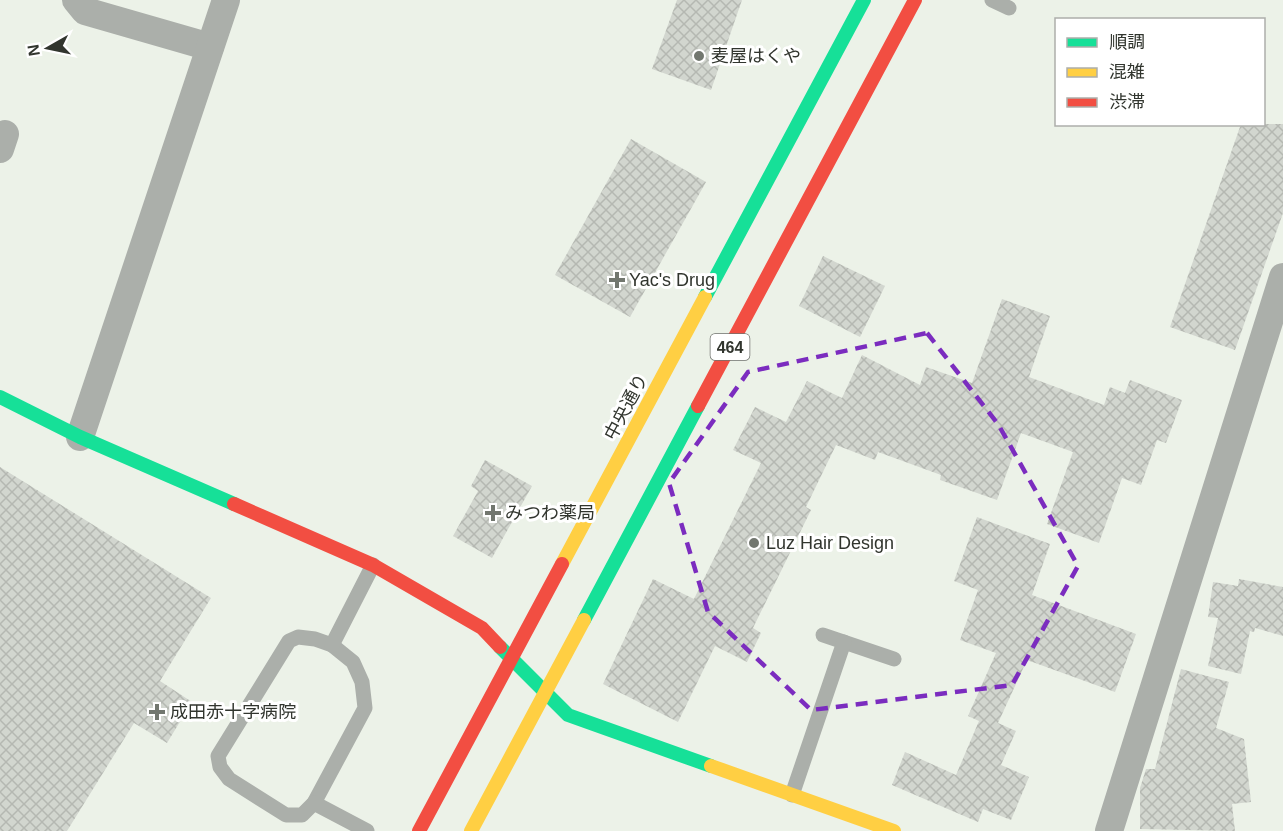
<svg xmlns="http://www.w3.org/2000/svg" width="1283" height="831" font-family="Arial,'Noto Sans JP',sans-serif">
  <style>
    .building { fill: url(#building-cross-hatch) }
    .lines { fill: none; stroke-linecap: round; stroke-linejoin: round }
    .lane { stroke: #abafaa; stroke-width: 15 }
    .street { stroke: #abafaa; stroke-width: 28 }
    .fast { stroke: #16e098; stroke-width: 14 }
    .slow { stroke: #ffcf43; stroke-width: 14 }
    .jam { stroke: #f24e42; stroke-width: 14 }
    .marked { fill: none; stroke: #7b2cbf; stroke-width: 4.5; stroke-dasharray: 12 8; stroke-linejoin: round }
    .poi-dot { fill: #72776f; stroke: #fff; stroke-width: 2 }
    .labels { text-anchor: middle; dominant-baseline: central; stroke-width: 6; stroke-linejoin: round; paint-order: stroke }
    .shield { fill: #fff; stroke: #6f726d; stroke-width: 1.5 }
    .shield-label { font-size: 16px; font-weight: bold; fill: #31352e }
    .poi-label { font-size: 18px; fill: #31352e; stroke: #fff; text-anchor: start }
    .street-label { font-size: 18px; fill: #31352e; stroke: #fff }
  </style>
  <defs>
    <pattern id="building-cross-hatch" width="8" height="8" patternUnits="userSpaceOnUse" patternTransform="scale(1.5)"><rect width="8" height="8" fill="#d2d6cf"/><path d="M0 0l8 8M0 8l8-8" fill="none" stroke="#b5b8b2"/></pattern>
  </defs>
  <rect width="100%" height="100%" fill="#ecf2e8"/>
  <g class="building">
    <polygon points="677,0 742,0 711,90 652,69"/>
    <polygon points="1241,124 1283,124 1283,213 1235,350 1170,327"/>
    <polygon points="631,139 706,182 630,317 555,275"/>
    <polygon points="823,256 885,286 860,337 799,306"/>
    <polygon points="1002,299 1050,316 1029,377 1104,405 1110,387 1125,393 1130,380 1182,400 1166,443 1157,440 1141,485 1122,478 1099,543 1047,524 1073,452 1021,433 997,500 940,480 941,475 878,452 875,460 836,445 806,507 811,510 753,628 761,633 747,662 715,646 678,722 603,684 653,579 694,599 761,463 733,450 755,407 786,422 807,381 842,398 862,355 920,385 926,367 972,383"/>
    <polygon points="485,460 532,486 492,558 453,536 478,491 471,486"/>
    <polygon points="0,467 211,598 160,681 192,702 167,743 134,723 67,831 0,831"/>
    <polygon points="977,517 1050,544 1032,595 1136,634 1115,692 1027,660 998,723 1016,731 1001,765 1029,777 1011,820 983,809 978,822 892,785 905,752 956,775 979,721 968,716 996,653 960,640 978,590 954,581"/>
    <polygon points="1239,579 1283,587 1283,636 1255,628 1254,632 1250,631 1241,674 1208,666 1218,618 1208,617 1213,582 1238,586"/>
    <polygon points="1181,669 1229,682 1216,728 1244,739 1251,802 1232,804 1235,831 1140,829 1140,788 1146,769 1155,769"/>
  </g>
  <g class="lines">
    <g class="lane">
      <polyline points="992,0 1009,8"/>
      <polyline points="823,635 894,659"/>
      <polygon points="298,637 315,639 332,645 353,662 362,682 365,708 314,803 302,815 286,815 229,779 220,767 218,756 289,641"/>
      <polyline points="332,645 373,565"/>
      <polyline points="792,795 844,642"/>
      <polyline points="314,803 367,831"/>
    </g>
    <g class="street">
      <polyline points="76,0 85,11 210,47"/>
      <polyline points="0,149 5,134"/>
      <polyline points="80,437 226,0"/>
      <polyline points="1109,831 1283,277"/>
    </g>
    <g class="fast">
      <polyline points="705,297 864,0"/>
      <polyline points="0,397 80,437 234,504"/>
      <polyline points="584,620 698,406"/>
      <polyline points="500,647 568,715 711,766"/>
    </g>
    <g class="slow">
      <polyline points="562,564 705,297"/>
      <polyline points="711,766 894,831"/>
      <polyline points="471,831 584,620"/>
    </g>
    <g class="jam">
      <polyline points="698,406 915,0"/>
      <polyline points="234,504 373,565 482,628 500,647"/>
      <polyline points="419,831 562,564"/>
    </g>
  </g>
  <path class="marked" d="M927,333L998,424L1078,566L1012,685L811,710L708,612L669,483L748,372Z"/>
  <g class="poi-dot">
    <circle cx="699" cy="56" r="6"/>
    <path d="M614 271h6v6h6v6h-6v6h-6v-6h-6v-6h6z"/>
    <path d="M490 504h6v6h6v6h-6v6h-6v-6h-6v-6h6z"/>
    <circle cx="754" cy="543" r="6"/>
    <path d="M154 703h6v6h6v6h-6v6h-6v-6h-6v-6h6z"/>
  </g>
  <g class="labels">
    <rect class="shield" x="710.5" y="334" width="39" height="26" rx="4.5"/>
    <g class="shield-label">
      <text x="730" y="347">464</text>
    </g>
    <g class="poi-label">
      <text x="711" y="56">麦屋はくや</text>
      <text x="629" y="280">Yac's Drug</text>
      <text x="505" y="513">みつわ薬局</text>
      <text x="766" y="543">Luz Hair Design</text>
      <text x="170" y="712">成田赤十字病院</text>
    </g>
    <g class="street-label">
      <text transform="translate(626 407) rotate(-62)">中央通り</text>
    </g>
  </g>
  <rect x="1055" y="18" width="210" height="108" fill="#ffffff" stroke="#adaeab" stroke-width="1.5"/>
  <rect x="1067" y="38" width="30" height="9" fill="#16e098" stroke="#adaeab" stroke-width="1.5"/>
  <text x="1109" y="48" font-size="18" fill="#31352e">順調</text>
  <rect x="1067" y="68" width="30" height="9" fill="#ffcf43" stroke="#adaeab" stroke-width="1.5"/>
  <text x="1109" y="78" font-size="18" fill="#31352e">混雑</text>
  <rect x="1067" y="98" width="30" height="9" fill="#f24e42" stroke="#adaeab" stroke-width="1.5"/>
  <text x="1109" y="108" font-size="18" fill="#31352e">渋滞</text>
  <g transform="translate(48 48) rotate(261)" stroke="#ffffff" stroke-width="4.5" paint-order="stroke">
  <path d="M0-4.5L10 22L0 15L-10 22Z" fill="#31352e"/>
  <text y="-9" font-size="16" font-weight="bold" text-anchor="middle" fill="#31352e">N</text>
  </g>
</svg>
